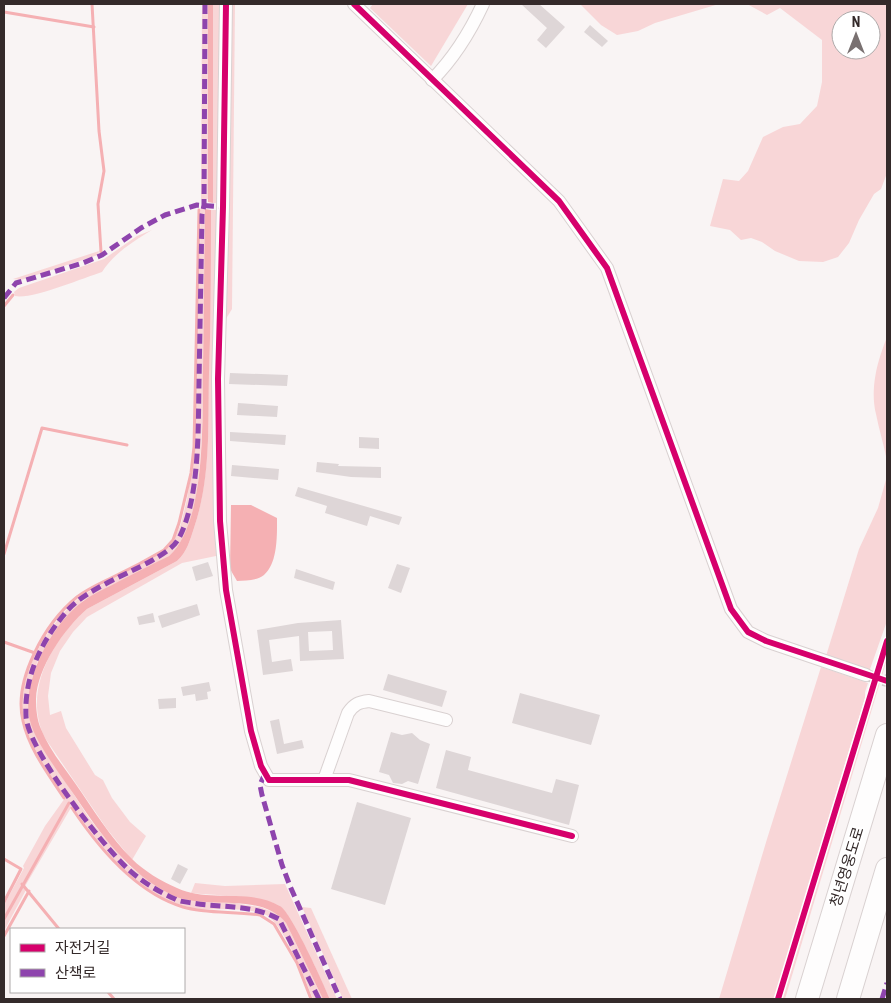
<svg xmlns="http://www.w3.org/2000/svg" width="891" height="1003" font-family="'Roboto Condensed','Noto Sans KR',sans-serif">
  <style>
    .green { fill: #f8d6d7; fill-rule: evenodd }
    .water { fill: #f5b0b3 }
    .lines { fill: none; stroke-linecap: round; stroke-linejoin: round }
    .stream { stroke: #f5b0b3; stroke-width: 3 }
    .building { fill: #ded6d7; fill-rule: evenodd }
    .street-tunnel { stroke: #d2cccc; stroke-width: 12; stroke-dasharray: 12 6; stroke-linecap: butt }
    .street-casing { stroke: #d9d1d1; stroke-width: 14 }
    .highway-casing { stroke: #d9d1d1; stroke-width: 24 }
    .street { stroke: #fefdfd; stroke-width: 12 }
    .highway { stroke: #fefdfd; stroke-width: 22 }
    .quiet { stroke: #8e44ad; stroke-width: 5; stroke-dasharray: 10 5; stroke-linecap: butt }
    .cycleway-casing { stroke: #fff; stroke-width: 9 }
    .cycleway { stroke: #d6006c; stroke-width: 6 }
    .labels { text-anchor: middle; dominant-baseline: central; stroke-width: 4; stroke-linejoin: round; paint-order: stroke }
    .street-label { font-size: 15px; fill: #342a2a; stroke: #fff }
  </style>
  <rect width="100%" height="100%" fill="#f9f4f4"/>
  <g class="green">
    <polygon points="202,4 208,4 208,199 201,199"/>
    <polygon points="213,4 221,4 218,203 213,203"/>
    <polygon points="230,4 235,4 232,309 224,322"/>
    <polygon points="373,4 468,4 431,66 370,8"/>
    <polygon points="580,4 719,4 655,23 638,31 617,35 601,25"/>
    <path d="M747,4H887V173L881,189L874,194L859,220L849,243L838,257L823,262L799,261L775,251L762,242L751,238L741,240L730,230L710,226L723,179L739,181L748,171L763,137L783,127L800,124L817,106L822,82V40L780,8L767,15ZM841,20H871V50H841Z"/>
    <path d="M201,208L205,209C204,267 204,325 203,384C202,419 202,455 197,490C193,513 187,540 169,556L84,600L66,617L38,660L31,681L30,721L38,739L89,818L104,837L129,866L159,887L239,904L260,907L280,915L286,923L323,999H313C305,979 285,928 268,916C253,907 217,910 200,909C142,903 103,849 72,806L24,888L26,890L4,931V905L24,868L23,866L45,826L65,798C50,775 33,751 25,724C12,680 49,621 83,595L164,551L174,540L181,524L187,499L195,447Z"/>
    <path d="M211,210H218L214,468L216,556L182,563L87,617L73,632L60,651L51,673L48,696L50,715L61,711L66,728L95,775L103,780L112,798L130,822L146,836L132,860L107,829L45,738C22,692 52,640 87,609L177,561C187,552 190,540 194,528C211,477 208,422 209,369C211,316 211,263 211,210Z"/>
    <path d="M152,230C134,241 114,253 102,272C83,278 31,300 15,296L14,292L19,288L104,259L137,236Z"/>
    <polygon points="99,251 98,255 21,280 13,279"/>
    <path d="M887,337V461C884,445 879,430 876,414C870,388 877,362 887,337Z"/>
    <polygon points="887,476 887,621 869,672 826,656 859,549 878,508"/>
    <polygon points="887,649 887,659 785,999 781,999"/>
    <polygon points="821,667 868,683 865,692 865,698 774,999 719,999 767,839"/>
    <path d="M195,883L225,886L285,884L337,999H330C322,983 292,911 278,905C255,895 217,896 191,893Z"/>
    <polygon points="302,907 311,908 352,999 343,999"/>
  </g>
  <g class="water">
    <polygon points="208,4 213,4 213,203 208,202"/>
    <path d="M205,209L211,210C211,264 211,319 209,373C208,425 211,478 194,528C190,540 187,552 177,561L87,609C64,629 37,668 36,699C36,709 37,720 41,729C49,749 63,766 75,783C93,809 110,837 132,859C144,871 161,881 177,888C209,903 250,888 280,906C292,913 323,983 330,999H323L286,923C261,891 206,911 172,895C129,874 101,835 75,796C62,777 35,742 30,721C20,683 52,624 82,602C91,595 102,590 112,585C131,575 150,565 169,556C207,522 202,417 203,369C204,315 204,262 205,209Z"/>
    <path d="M231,505H251L277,518C277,535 278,563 264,575C257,581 245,580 237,581L230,569Z"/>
  </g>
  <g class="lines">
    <g class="stream">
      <polyline points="92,4 99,131 104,171 98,204 101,252"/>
      <polyline points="4,12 94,27"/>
      <polyline points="4,306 13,295"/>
      <polyline points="4,554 42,428 127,445"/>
      <polyline points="4,642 35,653"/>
      <path d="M64,798C49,775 29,749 23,721C13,680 45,623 77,597C87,589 101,583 113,577C130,569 147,560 164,550L173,540L179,523L191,473L194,447L199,210"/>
      <path d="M72,808C98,847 136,893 183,907C207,914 234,911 260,915L274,924L297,963L311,999"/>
      <polyline points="4,859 21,869 4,902"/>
      <polyline points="22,884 59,929"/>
      <polyline points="4,919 69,803"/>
      <polyline points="4,936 29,891"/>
      <polyline points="108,992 114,999"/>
    </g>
  </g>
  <g class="building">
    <polygon points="521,4 539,4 565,27 546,48 537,40 547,28"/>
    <polygon points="590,25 608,41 602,47 584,32"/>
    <polygon points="230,373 288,375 287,386 229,384"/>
    <polygon points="238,403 278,406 277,417 237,415"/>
    <polygon points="230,432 286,435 285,445 230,441"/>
    <polygon points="359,437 379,438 379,449 359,448"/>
    <polygon points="317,462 339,464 338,466 381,467 381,478 351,477 316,472"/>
    <polygon points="232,465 279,469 278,480 231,476"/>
    <polygon points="298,487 402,517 399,525 370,516 367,526 325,513 327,506 295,496"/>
    <polygon points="208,562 213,576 196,581 192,567"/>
    <polygon points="397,564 410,568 401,593 388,588"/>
    <polygon points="296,569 335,582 333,590 294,578"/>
    <polygon points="197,604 200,615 162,628 158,616"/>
    <polygon points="153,613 155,622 139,625 137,617"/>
    <path d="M341,620L344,659L300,661L299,636L269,640L272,662L291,659L293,671L263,675L257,630L298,623ZM332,631L333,650L309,651L308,632Z"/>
    <polygon points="388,674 447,691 442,707 383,690"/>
    <polygon points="209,682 211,691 207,692 208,699 196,701 195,694 183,696 181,687"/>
    <polygon points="520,693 600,715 591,745 512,723"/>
    <polygon points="176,698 176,708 159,709 158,699"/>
    <polygon points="279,719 284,744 302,740 304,748 277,754 270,721"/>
    <polygon points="391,732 402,735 412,733 420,740 430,744 418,784 408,781 402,784 393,783 389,775 379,772"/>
    <polygon points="446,750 471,757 468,770 552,793 556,779 579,785 569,825 436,788"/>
    <polygon points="357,802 411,818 385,905 331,889"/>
    <polygon points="178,864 188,869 180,884 171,879"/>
  </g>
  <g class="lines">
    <polyline class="street-tunnel" points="866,675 887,681"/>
    <defs>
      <g id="street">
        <polyline points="226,4 223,207 218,379 220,521 226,590 251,731 261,766 269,780 349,780 572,836"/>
        <polyline points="354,4 559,201 607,268 731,609 748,632 766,641 866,675"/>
        <path d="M432,80C454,58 470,32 483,4"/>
        <path d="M324,780L348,713C354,704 359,702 369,701L446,720"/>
      </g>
      <g id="highway">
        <polyline points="807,999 887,735"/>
        <polyline points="848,999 887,869"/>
      </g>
    </defs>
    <use href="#street" class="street-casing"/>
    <use href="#highway" class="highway-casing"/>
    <use href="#street" class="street"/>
    <use href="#highway" class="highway"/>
    <g class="quiet">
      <path d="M205,4L204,205L202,215C201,271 200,326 199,382C198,427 200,498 179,538C173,549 161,555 151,561C126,575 85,590 67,611C42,640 24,676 26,716C27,749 102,845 128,869C141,881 159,892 175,899C180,902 187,902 193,903C222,908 251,904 279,919L319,999"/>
      <polyline points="4,298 16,283 83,263 102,255 141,228 165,215 197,205 223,207"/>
      <polyline points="265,773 260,785 262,795 282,865 290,886 340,999"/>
      <polyline points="882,999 887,983"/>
    </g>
    <defs>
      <g id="cycleway">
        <polyline points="226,4 223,207 218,379 220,521 226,590 251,731 261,766 269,780 349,780 572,836"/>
        <polyline points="354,4 559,201 607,268 731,609 748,632 766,641 887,681"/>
        <polyline points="778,999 887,641"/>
      </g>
    </defs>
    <use href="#cycleway" class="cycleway-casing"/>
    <use href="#cycleway" class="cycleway"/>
  </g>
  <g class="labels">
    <g class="street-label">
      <text transform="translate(847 867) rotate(-73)">청년영웅도로</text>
    </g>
  </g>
  <rect width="891" height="1003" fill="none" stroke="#342a2a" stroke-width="10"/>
  <rect x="10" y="928" width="175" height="65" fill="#ffffff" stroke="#aeaaaa"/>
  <rect x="20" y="944" width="25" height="8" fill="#d6006c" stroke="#aeaaaa"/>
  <text x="55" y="953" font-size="15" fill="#342a2a">자전거길</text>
  <rect x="20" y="969" width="25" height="8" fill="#8e44ad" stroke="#aeaaaa"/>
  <text x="55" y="978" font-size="15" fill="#342a2a">산책로</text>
  <g transform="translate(856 35)"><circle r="24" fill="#ffffff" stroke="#aeaaaa"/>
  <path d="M0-4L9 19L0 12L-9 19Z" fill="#797171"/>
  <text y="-8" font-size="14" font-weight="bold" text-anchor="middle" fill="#342a2a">N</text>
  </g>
</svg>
